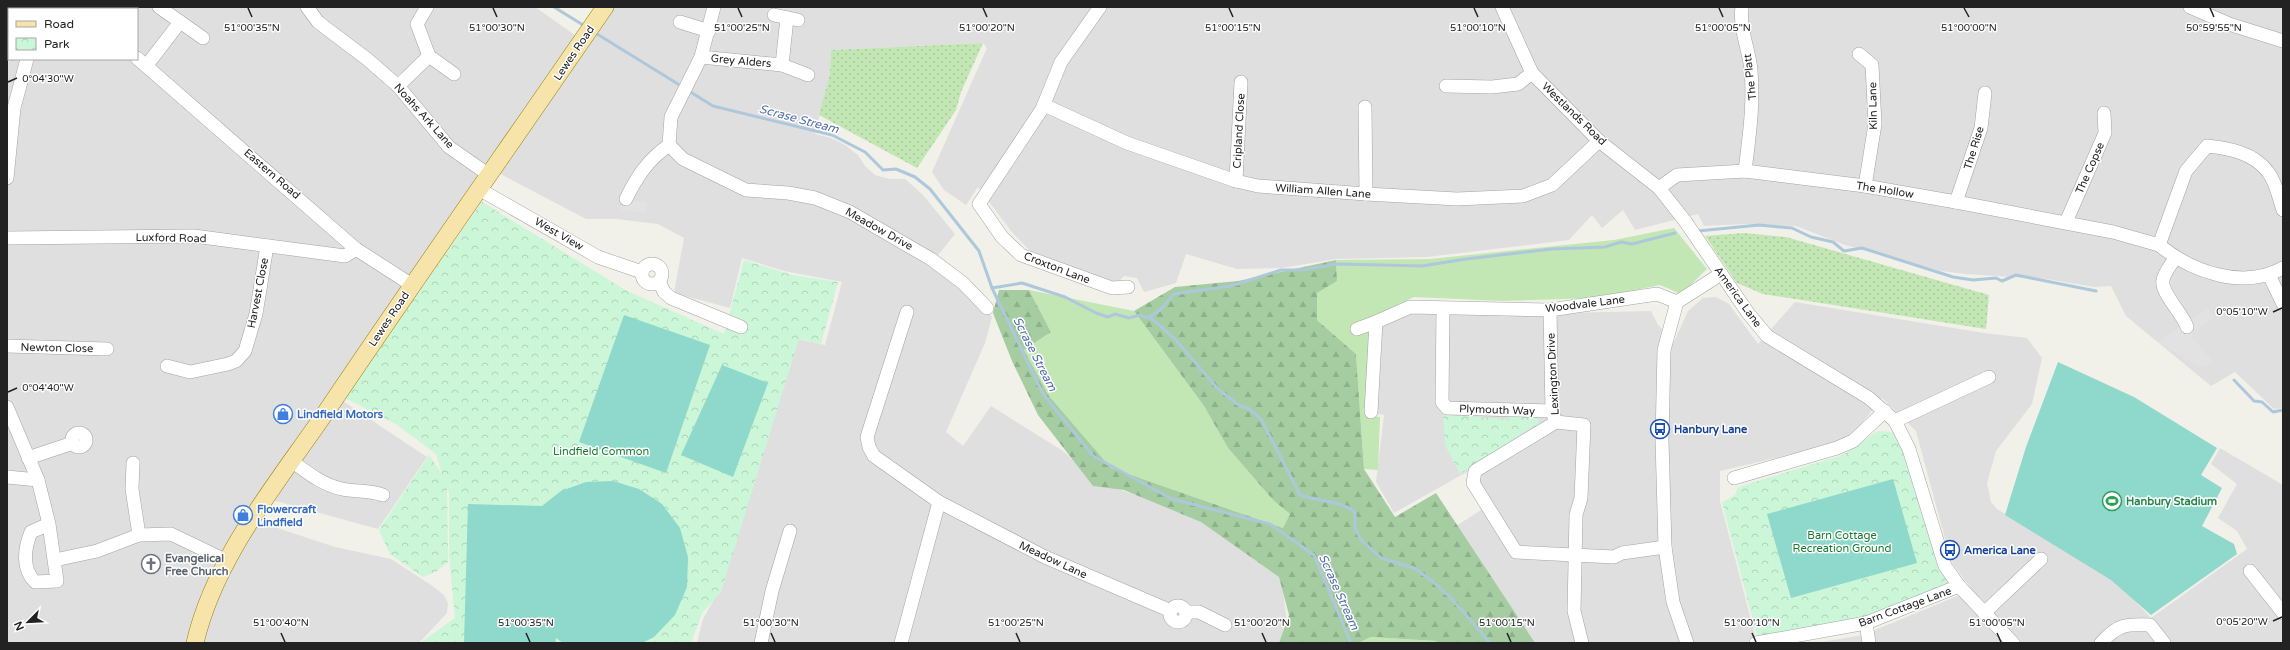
<svg xmlns="http://www.w3.org/2000/svg" width="2290" height="650" font-family="'Varela Round',sans-serif">
  <style>
    .residential { fill: #e0dfdf; fill-rule: evenodd }
    .grass { fill: #c3e7b4 }
    .forest { fill: url(#forest-firs) }
    .park { fill: url(#park-crowns) }
    .garden { fill: url(#garden-dots) }
    .pitch { fill: #8ed9cc }
    .parking { fill: #e2e2e2 }
    .lines { fill: none; stroke-linecap: round; stroke-linejoin: round }
    .stream { stroke: #aec8db; stroke-width: 3 }
    .minor-casing { stroke: #a3a3a3; stroke-width: 14 }
    .major-casing { stroke: #94820c; stroke-width: 18 }
    .minor { stroke: #fff; stroke-width: 13 }
    .major { stroke: #f6e4aa; stroke-width: 17 }
    .ticks { fill: none; stroke: #222; stroke-width: 1.5 }
    .labels { text-anchor: middle; dominant-baseline: central; stroke-width: 3; stroke-linejoin: round; paint-order: stroke }
    .street-label { font-size: 11px; fill: #222; stroke: #fff }
    .shop-label { font-size: 11px; font-weight: bold; fill: #366cbe; stroke: #fff; text-anchor: start }
    .transit-label { font-size: 11px; font-weight: bold; fill: #164399; stroke: #fff; text-anchor: start }
    .park-label { font-size: 11px; fill: #157b32; stroke: #fff }
    .leisure-label { font-size: 11px; font-weight: bold; fill: #27864d; stroke: #fff; text-anchor: start }
    .worship-label { font-size: 11px; font-weight: bold; fill: #5b616d; stroke: #fff; text-anchor: start }
    .water-label { font-size: 12px; font-style: italic; fill: #546eab; stroke: #fff }
    .ticks-label { font-size: 10px; text-anchor: middle; fill: #222; stroke: #fff; stroke-width: 3; stroke-linejoin: round; paint-order: stroke }
  </style>
  <defs>
    <pattern id="forest-firs" width="22" height="20" patternUnits="userSpaceOnUse"><rect width="22" height="20" fill="#a5cda1"/><path d="M5 1l3.5 6h-7zM16 11l3.5 6h-7z" fill="#8eb08a"/></pattern>
    <pattern id="park-crowns" width="20" height="18" patternUnits="userSpaceOnUse"><rect width="20" height="18" fill="#cbf6d7"/><path d="M2 6a3 3 0 1 1 6 0M12 15a3 3 0 1 1 6 0" fill="none" stroke="#aed3b8"/></pattern>
    <pattern id="garden-dots" width="8" height="8" patternUnits="userSpaceOnUse"><rect width="8" height="8" fill="#c3e7b4"/><path d="M2 2h.1M6 6h.1" fill="none" stroke="#a7c69a" stroke-width="1.8" stroke-linecap="round"/></pattern>
  </defs>
  <rect width="100%" height="100%" fill="#f1f0e9"/>
  <g class="residential">
    <path d="M7,7H535L585,42L609,7H2283V408L2274,409L2235,372L2211,386L2126,316L2111,286L2094,287L2047,279L1965,274L1941,271L1845,245L1796,226L1745,224L1704,226L1698,214L1635,230L1623,210L1602,228L1592,215L1569,240L1427,257L1336,259L1282,268L1237,269L1186,254L1176,283L1144,292L1137,278L1124,276L1115,285L1029,250L1011,231L978,187L966,205L944,190L932,172L987,48L983,43L831,50L830,74L815,134L831,138L845,145L858,155L865,166L875,175L889,179H905L923,195L955,234L931,264L963,287L992,317L985,343L946,432L963,446L991,406L1063,451L1096,482L1191,513L1281,574L1286,615L1285,643H697L703,619L719,591L797,339L825,345L842,282L784,271L742,258L730,308L674,293L684,238L658,224L616,219H586L487,167L335,396L427,457L378,529L265,498L250,519L335,547L391,559L431,585L444,595L448,603L447,613L419,643H7ZM9,9H137V59H9Z"/>
    <polygon points="1716,297 1729,304 1758,344 1795,302 1984,333 2027,338 2042,358 2032,404 1996,451 1987,483 1991,502 1997,509 2114,579 2151,618 2247,549 2237,531 2218,518 2237,484 2211,464 2220,448 2283,485 2283,643 1816,643 1863,635 1972,590 1951,561 1916,431 1882,398 1855,432 1832,445 1720,471 1720,501 1757,643 1528,643 1453,528 1492,503 1472,469 1394,513 1376,482 1384,415 1371,412 1374,329 1414,313 1564,313 1651,311 1658,325 1674,342 1688,311 1703,298"/>
  </g>
  <g class="grass">
    <polygon points="1674,228 1707,269 1681,294 1660,285 1596,298 1502,301 1414,297 1372,317 1367,416 1380,417 1378,470 1364,469 1356,354 1317,320 1316,293 1337,281 1336,260 1430,259 1614,240"/>
    <polygon points="1029,290 1134,311 1204,406 1228,448 1274,501 1290,514 1283,528 1111,468 1049,396 1024,350 1051,332"/>
    <polygon points="1371,637 1437,641 1437,643 1358,643"/>
  </g>
  <polygon class="forest" points="1336,260 1337,281 1317,293 1317,320 1356,354 1364,469 1395,517 1436,493 1535,643 1437,643 1436,641 1371,637 1358,643 1279,643 1289,615 1279,577 1201,522 1124,490 1093,486 1038,415 1012,361 993,313 999,290 1029,290 1051,332 1024,350 1049,396 1111,468 1283,528 1290,514 1274,501 1228,448 1204,406 1134,311 1175,287 1238,281"/>
  <g class="park">
    <polygon points="482,202 627,291 724,334 744,260 792,275 838,282 821,344 799,339 721,592 702,613 691,643 420,643 455,618 449,554 449,492 447,488 448,562 437,571 423,577 390,554 379,530 429,455 442,474 436,454 396,424 345,398"/>
    <polygon points="1443,415 1508,419 1508,416 1538,417 1539,426 1535,428 1533,426 1460,474 1445,445"/>
    <polygon points="1878,431 1892,432 1906,453 1951,585 1865,621 1757,636 1722,502 1735,495 1738,487 1843,455"/>
  </g>
  <g class="garden">
    <polygon points="983,43 961,92 956,110 917,168 819,115 830,74 831,50"/>
    <polygon points="1744,233 1786,237 1989,295 1986,329 1763,294 1737,283 1705,236"/>
  </g>
  <g class="pitch">
    <polygon points="624,315 710,345 666,473 579,442"/>
    <polygon points="2058,362 2134,397 2217,448 2201,475 2222,488 2202,526 2234,544 2237,554 2151,615 2111,580 2005,515 2026,447"/>
    <polygon points="722,365 768,383 733,477 681,455"/>
    <polygon points="1893,479 1917,563 1791,598 1767,514"/>
    <polygon points="613,481 639,489 662,504 680,528 688,557 687,587 675,615 654,637 642,643 563,643 556,638 555,643 464,643 468,504 542,506 561,491 586,482"/>
  </g>
  <g class="parking">
    <polygon points="626,199 647,203 646,213 619,210"/>
    <polygon points="2208,308 2214,317 2191,335 2213,362 2205,367 2197,366 2158,342"/>
  </g>
  <g class="lines">
    <g class="stream">
      <polyline points="554,7 583,25"/>
      <polyline points="597,34 678,84"/>
      <polyline points="692,93 713,106 832,135 865,152 883,170 896,169 915,177 930,189 979,251 992,288 1043,394 1093,456 1172,499 1270,524 1314,555 1351,643"/>
      <polyline points="1698,231 1759,225 1792,228 1811,237 1833,242 1844,251 1862,248 1953,277 1973,280 1996,278 2002,281 2016,275 2096,291"/>
      <polyline points="992,288 1022,283 1065,297 1096,313 1108,317 1115,314 1129,318 1140,315 1148,318 1160,310 1174,294 1231,286 1281,270 1302,270 1336,264 1422,266 1466,259 1552,249 1605,247 1621,242 1632,244 1675,233"/>
      <path d="M1150,317L1175,339L1217,388L1240,406L1248,408L1261,419L1300,495C1317,501 1341,501 1355,512V528L1362,541L1381,558L1414,568L1431,580L1452,599L1490,643"/>
      <polyline points="2234,380 2254,401 2262,402 2273,412 2283,410"/>
    </g>
    <defs>
      <g id="minor">
        <polyline points="64,7 66,9"/>
        <polyline points="159,7 203,38"/>
        <polyline points="307,7 318,22 367,59 398,86 449,147 489,175"/>
        <polyline points="427,7 417,24 429,56 454,74"/>
        <polyline points="1100,7 1061,62 1042,109 979,204 1002,237 1021,255 1112,288 1128,287"/>
        <polyline points="1502,7 1532,73 1599,141 1659,188 1685,221 1748,313 1767,336 1869,398 1895,421 1909,449 1945,566 1959,586 2013,643"/>
        <path d="M1742,7C1739,29 1749,49 1751,70C1754,106 1749,137 1745,171"/>
        <polyline points="2190,7 2229,24 2283,41"/>
        <polyline points="774,15 798,20"/>
        <polyline points="680,22 709,31"/>
        <polyline points="1859,54 1872,65 1875,124 1865,186"/>
        <polyline points="701,57 782,65 808,75"/>
        <polyline points="137,58 356,249 412,285"/>
        <polyline points="147,65 180,22"/>
        <polyline points="782,65 787,18"/>
        <polyline points="398,86 429,56"/>
        <polyline points="1446,86 1492,87 1518,84 1532,73"/>
        <polyline points="1044,105 1127,143 1236,181 1258,186 1366,194 1457,199 1523,196 1552,185 1599,141"/>
        <polyline points="1365,107 1366,194"/>
        <polyline points="669,145 683,159 746,190 788,193 815,198 850,212 931,259 963,283 987,308"/>
        <polyline points="7,178 14,108 27,59"/>
        <polyline points="1236,181 1241,82"/>
        <polyline points="1659,188 1677,175 1745,171 1865,186 1956,202 2113,232 2159,245"/>
        <polyline points="479,189 598,257 642,272"/>
        <path d="M626,199C637,176 648,160 669,145L671,117L701,57L714,7"/>
        <polyline points="1956,202 1981,128 1985,93"/>
        <path d="M2283,210C2279,198 2276,182 2268,172C2254,153 2229,148 2207,146L2186,171L2159,245C2192,272 2243,290 2283,268"/>
        <polyline points="2066,222 2105,133 2104,113"/>
        <polyline points="7,238 194,236 345,256 356,249"/>
        <path d="M2175,258C2171,265 2164,273 2163,280C2160,292 2183,314 2187,327"/>
        <circle cx="652" cy="274" r="10"/>
        <polyline points="2269,275 2283,304"/>
        <polyline points="659,281 664,292 671,298 741,327"/>
        <polyline points="1443,309 1442,402 1447,408 1552,411"/>
        <polyline points="1550,310 1552,411 1556,422 1584,425 1581,498 1576,515 1574,611 1582,643"/>
        <polyline points="907,312 867,437 869,447 874,456 939,502 1045,557 1171,611"/>
        <polyline points="1357,329 1376,322"/>
        <polyline points="7,346 107,349"/>
        <polyline points="167,366 190,372 228,364 236,361 245,351 256,314 267,246"/>
        <path d="M7,407L38,480L49,524L57,581L35,582C22,569 24,549 31,532L49,524"/>
        <polyline points="1371,412 1376,322 1410,307 1550,310 1657,294 1677,302"/>
        <polyline points="1895,421 1989,377"/>
        <polyline points="1556,422 1475,471 1473,483 1516,552 1614,557 1622,553 1665,547"/>
        <circle cx="79" cy="440" r="7"/>
        <polyline points="28,458 73,443"/>
        <path d="M293,462C308,473 323,485 342,489C356,492 370,490 383,495"/>
        <polyline points="133,463 132,489 139,535"/>
        <polyline points="7,477 38,480"/>
        <polyline points="1734,478 1837,448 1853,441 1885,411"/>
        <polyline points="55,560 97,551 139,535 171,534 227,561"/>
        <polyline points="2250,571 2283,613"/>
        <circle cx="1178" cy="614" r="8"/>
        <polyline points="1186,612 1199,612 1225,625"/>
        <polyline points="1984,613 2041,559"/>
        <polyline points="1866,623 1869,643"/>
        <polyline points="761,643 772,591 790,531"/>
        <polyline points="901,643 939,502"/>
        <polyline points="1687,643 1673,602 1665,547 1662,440 1664,350 1677,302 1721,274"/>
        <polyline points="1756,643 1866,623 1959,586"/>
        <path d="M2101,643C2118,624 2126,624 2150,625L2164,643"/>
      </g>
      <path id="major" d="M195,643C215,556 279,481 328,409C419,274 513,141 605,7"/>
    </defs>
    <use href="#minor" class="minor-casing"/>
    <use href="#major" class="major-casing"/>
    <use href="#minor" class="minor"/>
    <use href="#major" class="major"/>
  </g>
  <path class="ticks" d="M248,8L252,17M493,8L497,17M738,8L742,17M983,8L987,17M1229,8L1233,17M1474,8L1478,17M1719,8L1723,17M1964,8L1969,17M2210,8L2214,17M8,82L17,78M2273,312L2282,308M8,392L17,388M2273,621L2282,617M281,633L285,642M526,633L530,642M771,633L775,642M1016,633L1020,642M1262,633L1266,642M1507,633L1511,642M1752,633L1756,642M1997,633L2001,642"/>
  <defs>
    <symbol id="shop-ring" viewBox="-11 -11 22 22"><circle r="9.5" fill="#fff" stroke="#3f7fe0" stroke-width="1.5"/><path d="M-5-2.5h2.3a2.7 3.5 0 0 1 5.4 0H5L5.5 6h-11ZM-1.5-2.5h3a1.5 2.3 0 0 0-3 0Z" fill="#3f7fe0"/></symbol>
    <symbol id="bus-ring" viewBox="-11 -11 22 22"><circle r="9.5" fill="#fff" stroke="#1a4fb4" stroke-width="1.5"/><path d="M-5-6H5V4H4V6H2V4H-2V6H-4V4H-5ZM-3.5-4V0h7V-4ZM-3.5 1.2v1.5H-2V1.2ZM2 1.2v1.5H3.5V1.2Z" fill="#1a4fb4"/></symbol>
    <symbol id="stadium-ring" viewBox="-11 -11 22 22"><circle r="9.5" fill="#fff" stroke="#2e9e5b" stroke-width="1.5"/><path d="M0-5a6.5 5 0 1 0 0 10a6.5 5 0 1 0 0-10ZM-3.5-1.8h7v3.6h-7Z" fill="#2e9e5b"/></symbol>
    <symbol id="church-ring" viewBox="-11 -11 22 22"><circle r="9.5" fill="#fff" stroke="#6b7280" stroke-width="1.5"/><path d="M-1.2-6h2.4v3.5h3.3v2.4h-3.3V6h-2.4V-.1h-3.3v-2.4h3.3Z" fill="#6b7280"/></symbol>
  </defs>
  <g fill-rule="evenodd">
    <use href="#shop-ring" x="272" y="403" width="22" height="22"/>
    <use href="#bus-ring" x="1649" y="418" width="22" height="22"/>
    <use href="#stadium-ring" x="2101" y="490" width="22" height="22"/>
    <use href="#shop-ring" x="232" y="504" width="22" height="22"/>
    <use href="#bus-ring" x="1939" y="539" width="22" height="22"/>
    <use href="#church-ring" x="140" y="553" width="22" height="22"/>
  </g>
  <g class="labels">
    <g class="street-label">
      <text transform="translate(574 53) rotate(-56)">Lewes Road</text>
      <text transform="translate(741 61) rotate(5)">Grey Alders</text>
      <text transform="translate(1750 77) rotate(-97)">The Platt</text>
      <text transform="translate(1873 106) rotate(-91)">Kiln Lane</text>
      <text transform="translate(1574 114) rotate(44)">Westlands Road</text>
      <text transform="translate(424 116) rotate(48)">Noahs Ark Lane</text>
      <text transform="translate(1239 131) rotate(-87)">Cripland Close</text>
      <text transform="translate(1974 148) rotate(-73)">The Rise</text>
      <text transform="translate(2090 168) rotate(-66)">The Copse</text>
      <text transform="translate(272 174) rotate(41)">Eastern Road</text>
      <text transform="translate(1885 190) rotate(9)">The Hollow</text>
      <text transform="translate(1323 191) rotate(4)">William Allen Lane</text>
      <text transform="translate(879 229) rotate(29)">Meadow Drive</text>
      <text transform="translate(559 234) rotate(30)">West View</text>
      <text transform="translate(171 238) rotate(1)">Luxford Road</text>
      <text transform="translate(1057 268) rotate(21)">Croxton Lane</text>
      <text transform="translate(258 293) rotate(-79)">Harvest Close</text>
      <text transform="translate(1738 297) rotate(54)">America Lane</text>
      <text transform="translate(1585 304) rotate(-7)">Woodvale Lane</text>
      <text transform="translate(389 319) rotate(-56)">Lewes Road</text>
      <text transform="translate(57 348) rotate(1)">Newton Close</text>
      <text transform="translate(1553 374) rotate(-93)">Lexington Drive</text>
      <text transform="translate(1497 410) rotate(2)">Plymouth Way</text>
      <text transform="translate(1053 560) rotate(25)">Meadow Lane</text>
      <text transform="translate(1905 607) rotate(-20)">Barn Cottage Lane</text>
    </g>
    <g class="shop-label">
      <text x="297" y="414">Lindfield Motors</text>
      <text x="257" y="509">Flowercraft<tspan x="257" dy="13">Lindfield</tspan></text>
    </g>
    <g class="transit-label">
      <text x="1674" y="429">Hanbury Lane</text>
      <text x="1964" y="550">America Lane</text>
    </g>
    <g class="park-label">
      <text x="601" y="451">Lindfield Common</text>
      <text x="1842" y="535">Barn Cottage<tspan x="1842" dy="13">Recreation Ground</tspan></text>
    </g>
    <g class="leisure-label">
      <text x="2126" y="501">Hanbury Stadium</text>
    </g>
    <g class="worship-label">
      <text x="165" y="558">Evangelical<tspan x="165" dy="13">Free Church</tspan></text>
    </g>
    <g class="water-label">
      <text transform="translate(799 119) rotate(15)">Scrase Stream</text>
      <text transform="translate(1035 354) rotate(63)">Scrase Stream</text>
      <text transform="translate(1339 592) rotate(66)">Scrase Stream</text>
    </g>
  </g>
  <g class="ticks-label">
    <text x="2214" y="31">50°59'55"N</text>
    <text x="252" y="31">51°00'35"N</text>
    <text x="497" y="31">51°00'30"N</text>
    <text x="742" y="31">51°00'25"N</text>
    <text x="987" y="31">51°00'20"N</text>
    <text x="1233" y="31">51°00'15"N</text>
    <text x="1478" y="31">51°00'10"N</text>
    <text x="1723" y="31">51°00'05"N</text>
    <text x="1969" y="31">51°00'00"N</text>
    <text x="48" y="82">0°04'30"W</text>
    <text x="2242" y="315">0°05'10"W</text>
    <text x="48" y="391">0°04'40"W</text>
    <text x="2242" y="625">0°05'20"W</text>
    <text x="281" y="626">51°00'40"N</text>
    <text x="526" y="626">51°00'35"N</text>
    <text x="771" y="626">51°00'30"N</text>
    <text x="1016" y="626">51°00'25"N</text>
    <text x="1262" y="626">51°00'20"N</text>
    <text x="1507" y="626">51°00'15"N</text>
    <text x="1752" y="626">51°00'10"N</text>
    <text x="1997" y="626">51°00'05"N</text>
  </g>
  <rect width="2290" height="650" fill="none" stroke="#222222" stroke-width="16"/>
  <rect x="8" y="8" width="130" height="52" fill="#ffffff" stroke="#a7a7a7"/>
  <rect x="16" y="21" width="20" height="6" fill="#f6e4aa" stroke="#a7a7a7"/>
  <text x="44" y="28" font-size="12" fill="#222222">Road</text>
  <rect x="16" y="38" width="20" height="12" fill="url(#park-crowns)" stroke="#a7a7a7"/>
  <text x="44" y="48" font-size="12" fill="#222222">Park</text>
  <g transform="translate(28 622) rotate(246)" stroke="#ffffff" stroke-width="3" paint-order="stroke">
  <path d="M0-3L7 15L0 10L-7 15Z" fill="#222222"/>
  <text y="-6" font-size="11" font-weight="bold" text-anchor="middle" fill="#222222">N</text>
  </g>
</svg>
